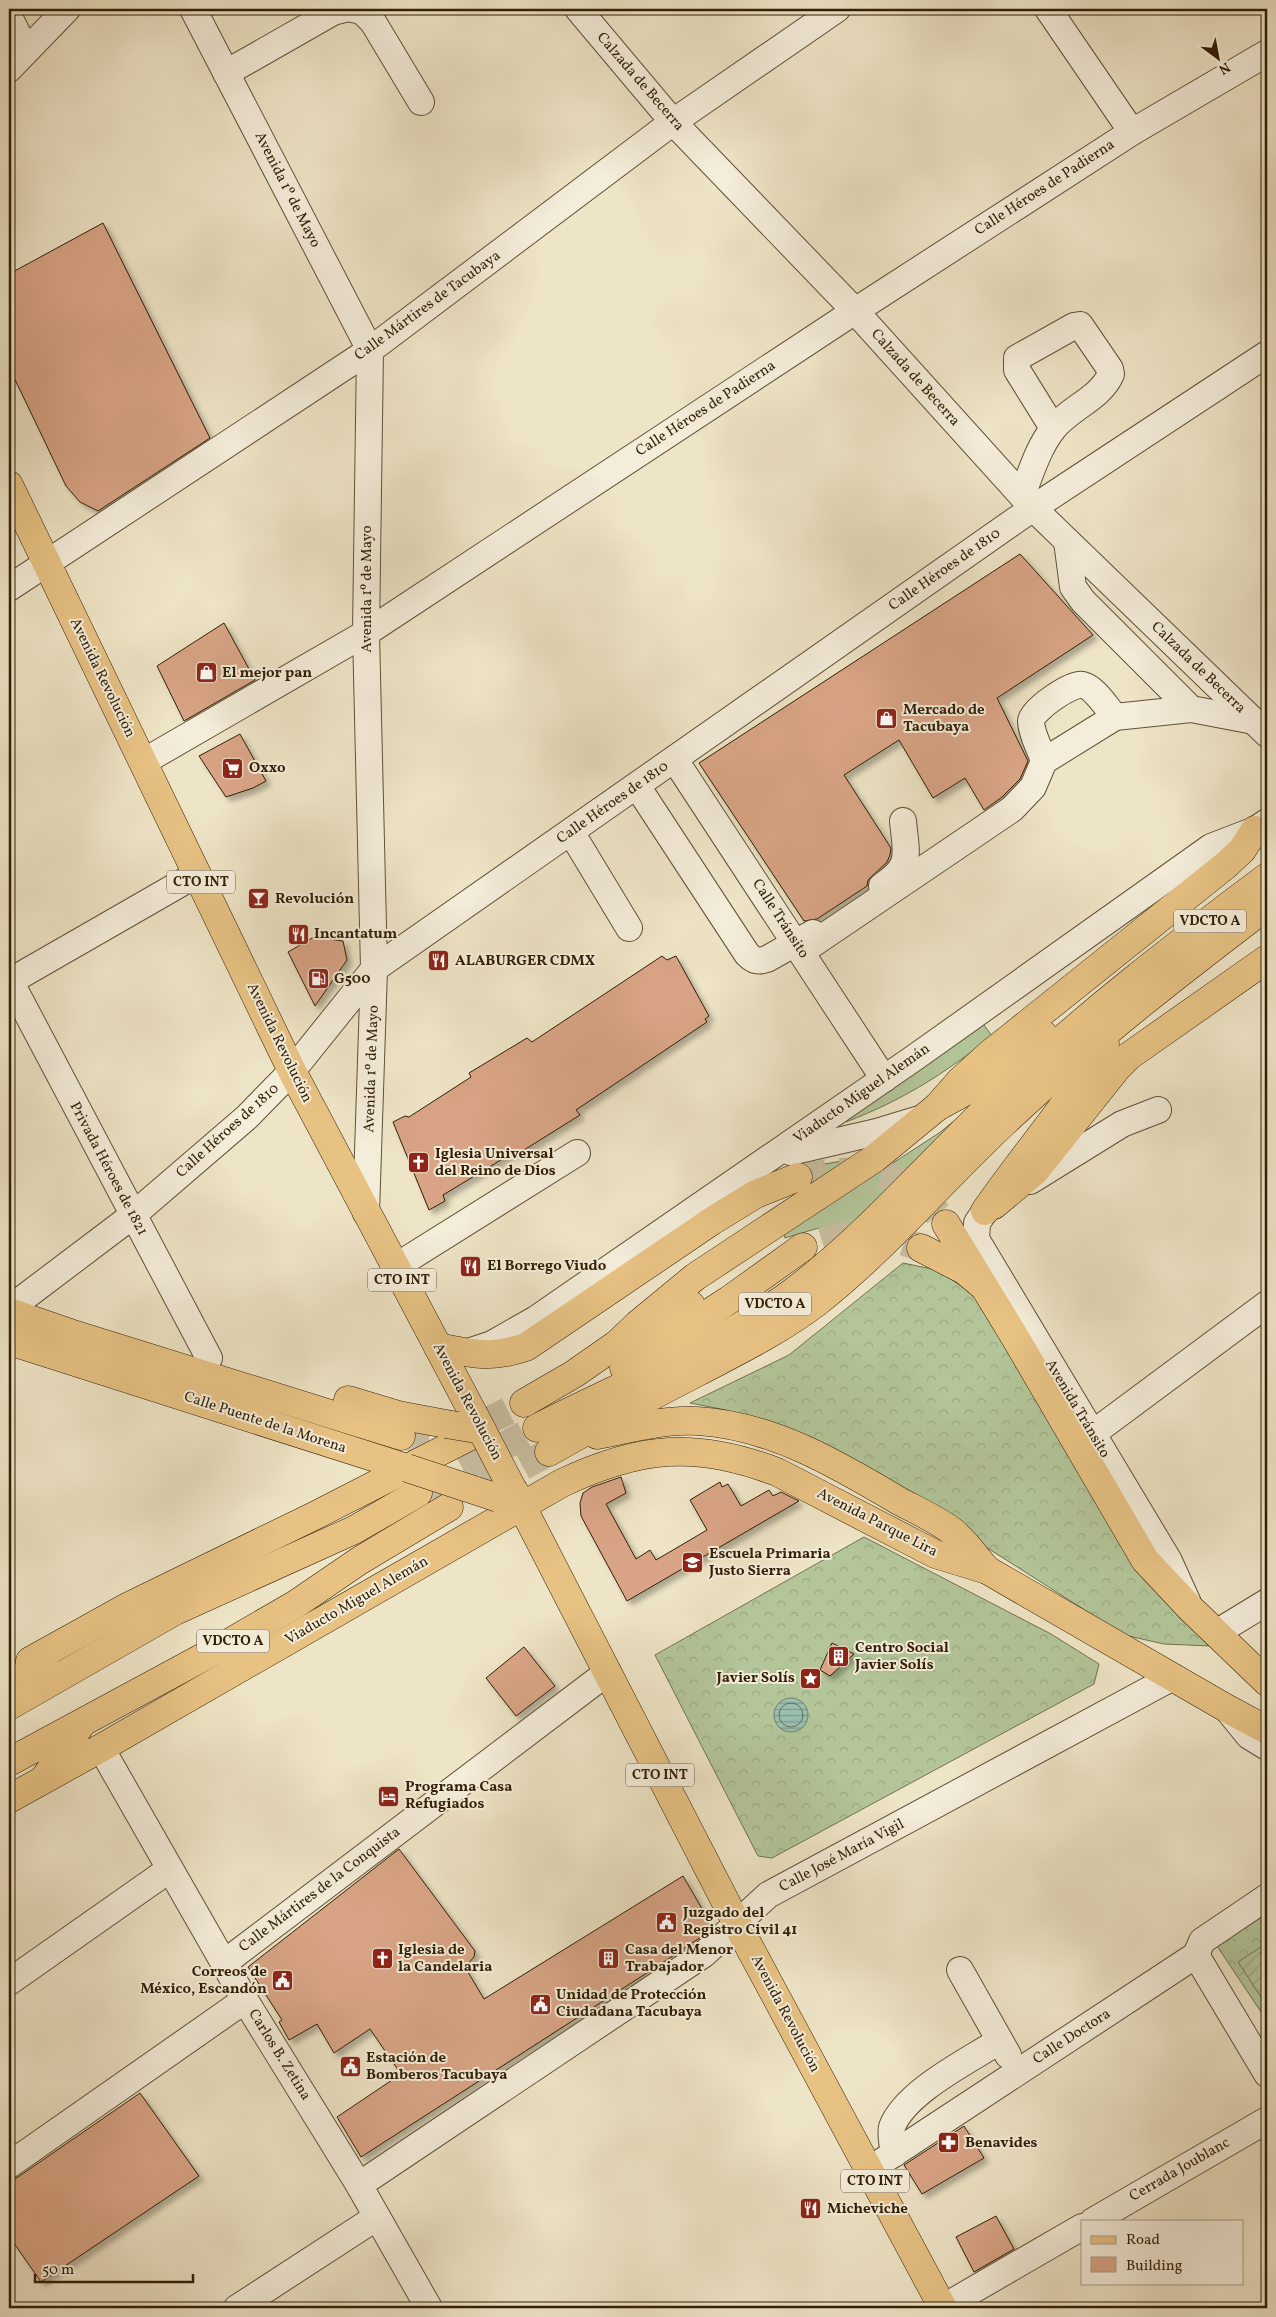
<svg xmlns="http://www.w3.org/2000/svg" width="1276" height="2317" font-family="Vollkorn,serif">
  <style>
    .grass { fill: #b3c599; stroke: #727250 }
    .forest { fill: url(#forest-crowns); stroke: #727250 }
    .garden { fill: url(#garden-furrows); stroke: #727250 }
    .water { fill: url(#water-rules); stroke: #707f6c }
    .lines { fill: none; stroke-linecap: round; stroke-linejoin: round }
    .shore { stroke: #666f5b; stroke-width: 1 }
    .building { fill: #d8a485; stroke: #311f06; filter: url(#shadow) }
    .major-tunnel { stroke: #c8bda0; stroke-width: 28; stroke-dasharray: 28 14; stroke-linecap: butt }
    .highway-tunnel { stroke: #c8bda0; stroke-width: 28; stroke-dasharray: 28 14; stroke-linecap: butt }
    .minor-casing { stroke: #605036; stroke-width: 28 }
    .major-casing { stroke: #311f06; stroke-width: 29 }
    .highway-casing { stroke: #311f06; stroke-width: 29 }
    .minor { stroke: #f4edda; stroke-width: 26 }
    .major { stroke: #e7c283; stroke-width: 28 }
    .highway { stroke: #e7c283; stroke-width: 28 }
    .major-bridge-casing { stroke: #311f06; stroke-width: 29; stroke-linecap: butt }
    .major-bridge { stroke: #e7c283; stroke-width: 28 }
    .labels { text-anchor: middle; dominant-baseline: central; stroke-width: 4; stroke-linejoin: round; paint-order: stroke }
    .shield { fill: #f4edda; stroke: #6c5d46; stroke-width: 1 }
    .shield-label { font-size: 14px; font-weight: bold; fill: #311f06 }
    .street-label { font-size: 15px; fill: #311f06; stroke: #f4edda }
    .poi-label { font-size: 15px; font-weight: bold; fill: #311f06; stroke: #f4edda; text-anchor: start }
  </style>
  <defs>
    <pattern id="forest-crowns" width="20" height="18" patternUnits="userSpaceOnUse" patternTransform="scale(1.25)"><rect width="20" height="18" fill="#b3c599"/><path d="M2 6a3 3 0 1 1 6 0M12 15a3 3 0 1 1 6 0" fill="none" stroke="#9aa982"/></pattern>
    <pattern id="garden-furrows" width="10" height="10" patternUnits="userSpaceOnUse" patternTransform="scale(1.25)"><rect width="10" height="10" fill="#b3c599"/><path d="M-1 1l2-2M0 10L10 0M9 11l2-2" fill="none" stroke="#9aa982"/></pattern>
    <pattern id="water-rules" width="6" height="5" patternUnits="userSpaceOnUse" patternTransform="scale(1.25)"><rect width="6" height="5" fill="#9abfb0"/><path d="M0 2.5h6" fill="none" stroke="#7e9b8d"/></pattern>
    <filter id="shadow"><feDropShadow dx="4.5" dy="4.5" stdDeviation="2.5" flood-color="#0004"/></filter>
  </defs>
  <rect width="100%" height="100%" fill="#eee4c6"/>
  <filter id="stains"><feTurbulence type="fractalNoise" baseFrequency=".004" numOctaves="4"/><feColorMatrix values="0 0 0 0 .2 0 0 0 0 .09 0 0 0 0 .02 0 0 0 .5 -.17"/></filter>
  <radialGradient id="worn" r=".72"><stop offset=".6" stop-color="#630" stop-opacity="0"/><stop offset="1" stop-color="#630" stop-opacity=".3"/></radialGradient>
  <g class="grass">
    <path d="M981,1021L992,1036C944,1074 903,1100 846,1122L843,1119Z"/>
    <polygon points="959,1117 825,1251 822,1227 785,1238 784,1234 939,1133"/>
    <polygon points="848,1160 804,1188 801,1168"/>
  </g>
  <g class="forest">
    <polygon points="903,1263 937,1270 972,1293 1211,1646 1164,1644 1124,1635 832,1449 726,1410 690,1403 789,1355"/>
    <polygon points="864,1537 1051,1634 1099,1664 1094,1684 772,1858 758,1856 655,1655"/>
    <polygon points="1267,1908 1267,2021 1215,1943"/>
  </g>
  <polygon class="garden" points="1267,1943 1267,1949 1260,1953 1267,1964 1267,1993 1261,1997 1238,1962"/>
  <circle class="water" cx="791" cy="1715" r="17"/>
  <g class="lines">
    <circle class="shore" cx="791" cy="1715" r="12"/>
  </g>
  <g class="building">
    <polygon points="103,223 210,438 98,511 80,502 66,486 9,367 9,274"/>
    <polygon points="1020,554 1093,635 997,698 1028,761 1020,779 1002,797 984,810 965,778 933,798 899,740 844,775 891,848 890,855 887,862 868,880 867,886 817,919 804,921 699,763"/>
    <polygon points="224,623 255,680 184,721 157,666"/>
    <polygon points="240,734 266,781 253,788 226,797 199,756"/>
    <polygon points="314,937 343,941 347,960 315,1006 288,952"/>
    <polygon points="662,956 667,960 676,956 709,1016 705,1019 707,1022 576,1110 580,1115 516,1155 514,1152 443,1195 445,1201 429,1210 393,1122 405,1116 409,1117 471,1077 469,1073 527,1038 532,1042"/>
    <polygon points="621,1477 626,1493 606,1504 636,1559 650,1550 656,1560 707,1530 690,1500 720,1482 722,1487 728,1484 741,1506 769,1490 773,1496 781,1492 799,1501 627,1601 581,1516 580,1503 583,1493 592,1487"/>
    <polygon points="832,1643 854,1654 830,1676 820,1670"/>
    <polygon points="524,1647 555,1686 516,1716 486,1678"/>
    <polygon points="399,1849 475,1951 474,1957 465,1967 484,1999 683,1876 712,1926 701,1937 656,1967 361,2157 337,2117 401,2074 370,2029 334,2053 317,2024 289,2040 279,2022 282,2020 248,1967"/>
    <polygon points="140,2093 199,2176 41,2282 9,2236 9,2181 18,2177"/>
    <polygon points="964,2126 984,2158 922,2194 904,2165"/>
    <polygon points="996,2216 1014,2249 974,2272 956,2237"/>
  </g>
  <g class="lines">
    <g class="major-tunnel">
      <path d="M798,1177C868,1167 900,1165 946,1224"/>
      <path d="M401,1436C447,1442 485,1423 524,1403"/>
    </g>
    <g class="highway-tunnel">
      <path d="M822,1241C860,1229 884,1233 921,1248"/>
      <polyline points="486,1487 549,1452"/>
      <polyline points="426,1489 537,1428"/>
    </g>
    <defs>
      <g id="minor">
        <polyline points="193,9 370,350 366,633 374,969 366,1213"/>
        <polyline points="352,9 362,11 373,22 421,102"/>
        <polyline points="578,9 673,122 855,311 1033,508 1267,734"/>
        <polyline points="1048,9 1132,132"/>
        <polyline points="9,17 26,50"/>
        <polyline points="9,69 67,9"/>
        <polyline points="226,73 333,12 345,9"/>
        <path d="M1022,495C1031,473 1038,448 1053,429C1069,408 1100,399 1111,374L1110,369L1080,325L1074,326L1017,358V370L1053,428"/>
        <polyline points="1067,541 1073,587 1083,601 1191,709 1254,721"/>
        <polyline points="9,588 370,350 673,122 837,9"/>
        <polyline points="1115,717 1191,709"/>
        <polyline points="675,760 884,1079"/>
        <polyline points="143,762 366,633 855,311 1132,132 1267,53"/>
        <path d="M637,786L747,954C754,961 758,962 767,959L813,933"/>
        <polyline points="571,832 629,928"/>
        <path d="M882,886C913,865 906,855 903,821"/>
        <path d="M801,952L1012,809L1033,787L1044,761L1115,717C1107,708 1095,688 1083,685C1072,682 1032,710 1031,721C1031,733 1040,749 1044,761"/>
        <polyline points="9,979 209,1358"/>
        <polyline points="9,982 197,874"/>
        <polyline points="790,1152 877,1132 923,1118"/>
        <polyline points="1030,1181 1122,1124 1158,1110"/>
        <polyline points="985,1211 977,1223 976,1239 1169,1561 1188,1603"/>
        <polyline points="395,1267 577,1153"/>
        <polyline points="9,1309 132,1216 247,1117 292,1071 374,969 1033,508 1267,354"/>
        <polyline points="468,1352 492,1344 536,1319 914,1058 1211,847 1255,830 1267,822"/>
        <polyline points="1092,1434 1267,1304"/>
        <polyline points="1216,1633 1267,1602"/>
        <polyline points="1227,1709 1249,1736 1267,1747"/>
        <polyline points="101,1748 245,2000 359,2185 429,2308"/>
        <polyline points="1196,1955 1267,2074"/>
        <polyline points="224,1963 608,1672"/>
        <polyline points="960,1970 1008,2055"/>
        <polyline points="9,1982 170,1869"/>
        <path d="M894,2154C893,2146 890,2134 892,2127C905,2092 968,2061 999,2041"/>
        <polyline points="9,2165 245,2000"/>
        <polyline points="869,2170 1196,1955 1202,1941 1267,1897"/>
        <polyline points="359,2185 704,1954 768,1895 1173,1677"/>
        <polyline points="1093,2221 1267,2120"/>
        <polyline points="237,2308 377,2217"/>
        <polyline points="942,2308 1082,2227"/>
      </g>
      <g id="major">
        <polyline points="9,485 292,1071 473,1413"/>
        <polyline points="994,1205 1035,1171 1117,1068 1129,1056 1267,959"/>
        <polyline points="946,1224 1016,1339 1145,1560 1190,1608 1267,1682"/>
        <polyline points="9,1312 70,1333 401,1436"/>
        <polyline points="9,1341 407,1468"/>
        <path d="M438,1347C473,1354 490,1359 526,1347L712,1221L756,1194L798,1177"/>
        <polyline points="348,1400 398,1415 446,1424"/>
        <polyline points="524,1403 574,1374 617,1344 638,1324 695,1277 875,1158 937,1107 960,1081 991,1053 1226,865 1242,850 1255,830"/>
        <polyline points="514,1491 737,1924 943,2308"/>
        <polyline points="30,1661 129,1606 314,1516 482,1430"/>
        <path d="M9,1799L101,1748L562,1483C640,1446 696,1441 777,1472L935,1554L987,1570L1226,1708L1267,1730"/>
      </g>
      <g id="highway">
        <polyline points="937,1107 981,1083 1044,1035"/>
        <path d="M985,1211C1024,1155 1069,1103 1105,1044"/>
        <polyline points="921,1248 964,1270 982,1285"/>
        <polyline points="617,1344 691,1305"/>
        <polyline points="624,1368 729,1300 803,1247"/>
        <path d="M537,1428C621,1384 713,1350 790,1294C868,1236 931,1160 1002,1094C1085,1015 1176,945 1267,877"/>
        <path d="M597,1435C629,1429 664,1419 697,1421C771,1425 837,1464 899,1501C916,1510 936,1519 952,1531C965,1541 976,1558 987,1570"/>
        <path d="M549,1452C598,1424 648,1398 698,1372C738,1351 779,1331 816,1303C885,1249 945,1177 1010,1117C1091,1041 1179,973 1267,906"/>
        <polyline points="9,1694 32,1665 50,1650"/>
        <polyline points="9,1706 175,1611 354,1530 418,1493"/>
        <polyline points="9,1762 220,1648 296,1604 359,1561 449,1507"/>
        <polyline points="44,1779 80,1726"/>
      </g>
    </defs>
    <use href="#minor" class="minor-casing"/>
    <use href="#major" class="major-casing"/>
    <use href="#highway" class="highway-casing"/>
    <use href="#minor" class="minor"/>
    <use href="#major" class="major"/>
    <use href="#highway" class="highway"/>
    <defs>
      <g id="major-bridge">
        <polyline points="473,1413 513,1490"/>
        <polyline points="446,1424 482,1430"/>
        <polyline points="407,1468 498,1498"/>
      </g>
    </defs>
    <use href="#major-bridge" class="major-bridge-casing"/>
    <use href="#major-bridge" class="major-bridge"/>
  </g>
  <defs>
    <symbol id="shop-square" viewBox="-11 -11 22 22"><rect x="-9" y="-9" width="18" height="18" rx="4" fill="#8f2418" stroke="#f4edda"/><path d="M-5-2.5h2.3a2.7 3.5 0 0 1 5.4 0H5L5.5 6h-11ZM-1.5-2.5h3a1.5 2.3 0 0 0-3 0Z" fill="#fff"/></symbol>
    <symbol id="supermarket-square" viewBox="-11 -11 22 22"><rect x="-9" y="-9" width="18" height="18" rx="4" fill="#8f2418" stroke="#f4edda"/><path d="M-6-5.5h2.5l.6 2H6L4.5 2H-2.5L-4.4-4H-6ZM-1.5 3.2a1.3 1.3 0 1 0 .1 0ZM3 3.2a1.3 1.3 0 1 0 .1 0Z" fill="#fff"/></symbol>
    <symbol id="bar-square" viewBox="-11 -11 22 22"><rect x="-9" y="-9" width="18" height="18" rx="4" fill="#8f2418" stroke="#f4edda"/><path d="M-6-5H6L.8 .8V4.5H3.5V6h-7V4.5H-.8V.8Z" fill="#fff"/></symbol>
    <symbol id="restaurant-square" viewBox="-11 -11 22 22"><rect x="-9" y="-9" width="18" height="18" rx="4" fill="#8f2418" stroke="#f4edda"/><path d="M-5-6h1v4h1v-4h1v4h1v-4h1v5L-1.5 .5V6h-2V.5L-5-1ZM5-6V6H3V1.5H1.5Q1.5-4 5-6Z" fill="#fff"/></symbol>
    <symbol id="fuel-square" viewBox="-11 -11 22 22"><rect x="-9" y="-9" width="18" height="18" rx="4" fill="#8f2418" stroke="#f4edda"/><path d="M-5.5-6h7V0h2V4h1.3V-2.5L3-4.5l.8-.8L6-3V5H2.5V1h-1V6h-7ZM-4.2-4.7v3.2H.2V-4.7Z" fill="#fff"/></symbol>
    <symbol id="church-square" viewBox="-11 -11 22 22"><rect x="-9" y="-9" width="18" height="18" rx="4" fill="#8f2418" stroke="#f4edda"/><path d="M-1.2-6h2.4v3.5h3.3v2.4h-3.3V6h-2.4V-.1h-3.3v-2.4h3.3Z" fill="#fff"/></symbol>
    <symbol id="school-square" viewBox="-11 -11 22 22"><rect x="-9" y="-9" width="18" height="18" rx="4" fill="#8f2418" stroke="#f4edda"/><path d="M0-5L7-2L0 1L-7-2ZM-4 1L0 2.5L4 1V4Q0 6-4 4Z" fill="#fff"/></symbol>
    <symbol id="building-square" viewBox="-11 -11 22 22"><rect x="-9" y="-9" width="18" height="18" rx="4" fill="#8f2418" stroke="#f4edda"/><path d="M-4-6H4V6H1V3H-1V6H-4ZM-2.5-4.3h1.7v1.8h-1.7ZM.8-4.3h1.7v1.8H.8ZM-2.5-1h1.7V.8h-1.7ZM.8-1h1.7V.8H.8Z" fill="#fff"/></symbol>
    <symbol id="sight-square" viewBox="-11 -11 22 22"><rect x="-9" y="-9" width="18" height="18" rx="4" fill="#8f2418" stroke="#f4edda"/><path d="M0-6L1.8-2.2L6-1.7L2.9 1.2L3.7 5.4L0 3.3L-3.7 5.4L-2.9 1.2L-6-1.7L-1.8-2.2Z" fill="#fff"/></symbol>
    <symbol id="hotel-square" viewBox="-11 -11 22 22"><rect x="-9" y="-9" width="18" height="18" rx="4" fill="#8f2418" stroke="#f4edda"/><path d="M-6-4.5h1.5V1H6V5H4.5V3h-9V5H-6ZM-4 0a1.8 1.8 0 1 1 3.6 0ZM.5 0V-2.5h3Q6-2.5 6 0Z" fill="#fff"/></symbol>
    <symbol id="civic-square" viewBox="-11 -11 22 22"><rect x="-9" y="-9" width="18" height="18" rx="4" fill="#8f2418" stroke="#f4edda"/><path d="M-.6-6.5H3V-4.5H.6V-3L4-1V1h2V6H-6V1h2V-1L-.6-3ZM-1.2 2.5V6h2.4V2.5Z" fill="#fff"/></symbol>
    <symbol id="pharmacy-square" viewBox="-11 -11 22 22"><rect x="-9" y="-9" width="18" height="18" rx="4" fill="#8f2418" stroke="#f4edda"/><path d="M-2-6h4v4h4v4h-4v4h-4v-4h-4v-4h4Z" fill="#fff"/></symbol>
  </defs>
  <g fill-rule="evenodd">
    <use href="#shop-square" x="194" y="660" width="25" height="25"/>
    <use href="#shop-square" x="874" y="706" width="25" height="25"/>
    <use href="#supermarket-square" x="220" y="756" width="25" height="25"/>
    <use href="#bar-square" x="246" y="886" width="25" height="25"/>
    <use href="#restaurant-square" x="286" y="922" width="25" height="25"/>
    <use href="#restaurant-square" x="426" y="948" width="25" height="25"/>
    <use href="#fuel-square" x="306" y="966" width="25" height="25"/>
    <use href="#church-square" x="406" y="1150" width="25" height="25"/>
    <use href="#restaurant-square" x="458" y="1254" width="25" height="25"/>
    <use href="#school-square" x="680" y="1550" width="25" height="25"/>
    <use href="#building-square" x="826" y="1644" width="25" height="25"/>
    <use href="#sight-square" x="798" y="1666" width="25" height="25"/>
    <use href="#hotel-square" x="376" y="1784" width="25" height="25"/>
    <use href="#civic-square" x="654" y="1910" width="25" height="25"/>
    <use href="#church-square" x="370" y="1946" width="25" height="25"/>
    <use href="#building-square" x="596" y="1946" width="25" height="25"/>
    <use href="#civic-square" x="270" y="1968" width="25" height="25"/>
    <use href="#civic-square" x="528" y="1992" width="25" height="25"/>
    <use href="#civic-square" x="338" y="2054" width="25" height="25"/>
    <use href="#pharmacy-square" x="936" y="2130" width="25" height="25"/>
    <use href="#restaurant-square" x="798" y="2196" width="25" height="25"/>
  </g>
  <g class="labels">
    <g class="shield">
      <rect x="167" y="870.5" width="68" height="23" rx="4"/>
      <rect x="1174" y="909.5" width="72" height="23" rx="4"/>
      <rect x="368" y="1268.5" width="68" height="23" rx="4"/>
      <rect x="739" y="1292.5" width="72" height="23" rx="4"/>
      <rect x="197" y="1629.5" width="72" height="23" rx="4"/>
      <rect x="626" y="1763.5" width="68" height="23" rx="4"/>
      <rect x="841" y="2169.5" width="68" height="23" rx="4"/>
    </g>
    <g class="shield-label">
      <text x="201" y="882">CTO INT</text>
      <text x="1210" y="921">VDCTO A</text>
      <text x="402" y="1280">CTO INT</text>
      <text x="775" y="1304">VDCTO A</text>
      <text x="233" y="1641">VDCTO A</text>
      <text x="660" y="1775">CTO INT</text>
      <text x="875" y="2181">CTO INT</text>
    </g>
    <g class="street-label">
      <text transform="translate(640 82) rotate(49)">Calzada de Becerra</text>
      <text transform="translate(1045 188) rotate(-33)">Calle Héroes de Padierna</text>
      <text transform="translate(287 190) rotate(63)">Avenida 1º de Mayo</text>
      <text transform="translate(428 306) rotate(-36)">Calle Mártires de Tacubaya</text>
      <text transform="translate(915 378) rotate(48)">Calzada de Becerra</text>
      <text transform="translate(706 409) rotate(-33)">Calle Héroes de Padierna</text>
      <text transform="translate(945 570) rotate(-35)">Calle Héroes de 1810</text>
      <text transform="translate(367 589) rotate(-90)">Avenida 1º de Mayo</text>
      <text transform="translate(1198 668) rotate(44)">Calzada de Becerra</text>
      <text transform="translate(102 678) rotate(64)">Avenida Revolución</text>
      <text transform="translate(613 803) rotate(-35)">Calle Héroes de 1810</text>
      <text transform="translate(780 919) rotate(57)">Calle Tránsito</text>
      <text transform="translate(279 1043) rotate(64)">Avenida Revolución</text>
      <text transform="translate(372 1069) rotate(-88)">Avenida 1º de Mayo</text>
      <text transform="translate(862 1094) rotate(-35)">Viaducto Miguel Alemán</text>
      <text transform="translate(228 1131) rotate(-42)">Calle Héroes de 1810</text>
      <text transform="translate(108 1169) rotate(62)">Privada Héroes de 1821</text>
      <text transform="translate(467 1402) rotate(62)">Avenida Revolución</text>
      <text transform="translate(1077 1409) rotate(59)">Avenida Tránsito</text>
      <text transform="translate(265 1423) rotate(18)">Calle Puente de la Morena</text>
      <text transform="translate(877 1523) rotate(27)">Avenida Parque Lira</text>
      <text transform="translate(357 1601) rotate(-30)">Viaducto Miguel Alemán</text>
      <text transform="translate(842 1856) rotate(-28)">Calle José María Vigil</text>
      <text transform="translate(320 1890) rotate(-37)">Calle Mártires de la Conquista</text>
      <text transform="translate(785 2014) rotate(62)">Avenida Revolución</text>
      <text transform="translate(1072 2037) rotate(-33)">Calle Doctora</text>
      <text transform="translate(279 2055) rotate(58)">Carlos B. Zetina</text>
      <text transform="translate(1180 2170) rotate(-30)">Cerrada Joublanc</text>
    </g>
    <g class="poi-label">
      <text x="222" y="673">El mejor pan</text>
      <text x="903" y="710">Mercado de<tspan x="903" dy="17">Tacubaya</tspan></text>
      <text x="249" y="768">Oxxo</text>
      <text x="275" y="899">Revolución</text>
      <text x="314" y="934">Incantatum</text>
      <text x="455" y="961">ALABURGER CDMX</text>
      <text x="334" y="979">G500</text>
      <text x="435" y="1154">Iglesia Universal<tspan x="435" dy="17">del Reino de Dios</tspan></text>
      <text x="487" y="1266">El Borrego Viudo</text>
      <text x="709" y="1554">Escuela Primaria<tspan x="709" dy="17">Justo Sierra</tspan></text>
      <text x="855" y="1648">Centro Social<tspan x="855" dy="17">Javier Solís</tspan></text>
      <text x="795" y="1678" text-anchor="end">Javier Solís</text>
      <text x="405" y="1787">Programa Casa<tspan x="405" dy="17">Refugiados</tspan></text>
      <text x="683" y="1913">Juzgado del<tspan x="683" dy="17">Registro Civil 41</tspan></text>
      <text x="398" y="1950">Iglesia de<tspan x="398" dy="17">la Candelaria</tspan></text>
      <text x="625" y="1950">Casa del Menor<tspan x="625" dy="17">Trabajador</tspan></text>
      <text x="267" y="1972" text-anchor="end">Correos de<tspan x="267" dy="17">México, Escandón</tspan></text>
      <text x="556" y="1995">Unidad de Protección<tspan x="556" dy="17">Ciudadana Tacubaya</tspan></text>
      <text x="366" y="2058">Estación de<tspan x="366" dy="17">Bomberos Tacubaya</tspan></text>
      <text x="965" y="2143">Benavides</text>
      <text x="827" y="2209">Micheviche</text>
    </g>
  </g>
  <rect width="1276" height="2317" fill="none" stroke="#eee4c6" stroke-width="30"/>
  <rect x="10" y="10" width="1256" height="2297" fill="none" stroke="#311f06" stroke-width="2.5"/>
  <rect x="15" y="15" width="1246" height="2287" fill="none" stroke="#311f06"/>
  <rect x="1081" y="2220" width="162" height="65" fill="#f4edda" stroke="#a69b85"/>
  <rect x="1091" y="2236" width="25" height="8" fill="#e7c283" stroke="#a69b85"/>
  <text x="1126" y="2244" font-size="15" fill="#311f06">Road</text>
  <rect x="1091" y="2257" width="25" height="15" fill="#d8a485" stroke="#a69b85"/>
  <text x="1126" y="2270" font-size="15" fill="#311f06">Building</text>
  <g transform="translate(1218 58) rotate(148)" stroke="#f4edda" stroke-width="4" paint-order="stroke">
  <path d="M0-4L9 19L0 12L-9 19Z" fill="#311f06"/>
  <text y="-8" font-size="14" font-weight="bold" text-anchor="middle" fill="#311f06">N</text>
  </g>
  <path d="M35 2274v8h158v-8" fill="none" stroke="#311f06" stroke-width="2.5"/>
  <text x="42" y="2274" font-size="15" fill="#311f06" stroke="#f4edda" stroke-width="4" paint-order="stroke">50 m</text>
  <rect width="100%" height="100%" filter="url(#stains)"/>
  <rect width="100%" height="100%" fill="url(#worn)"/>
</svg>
